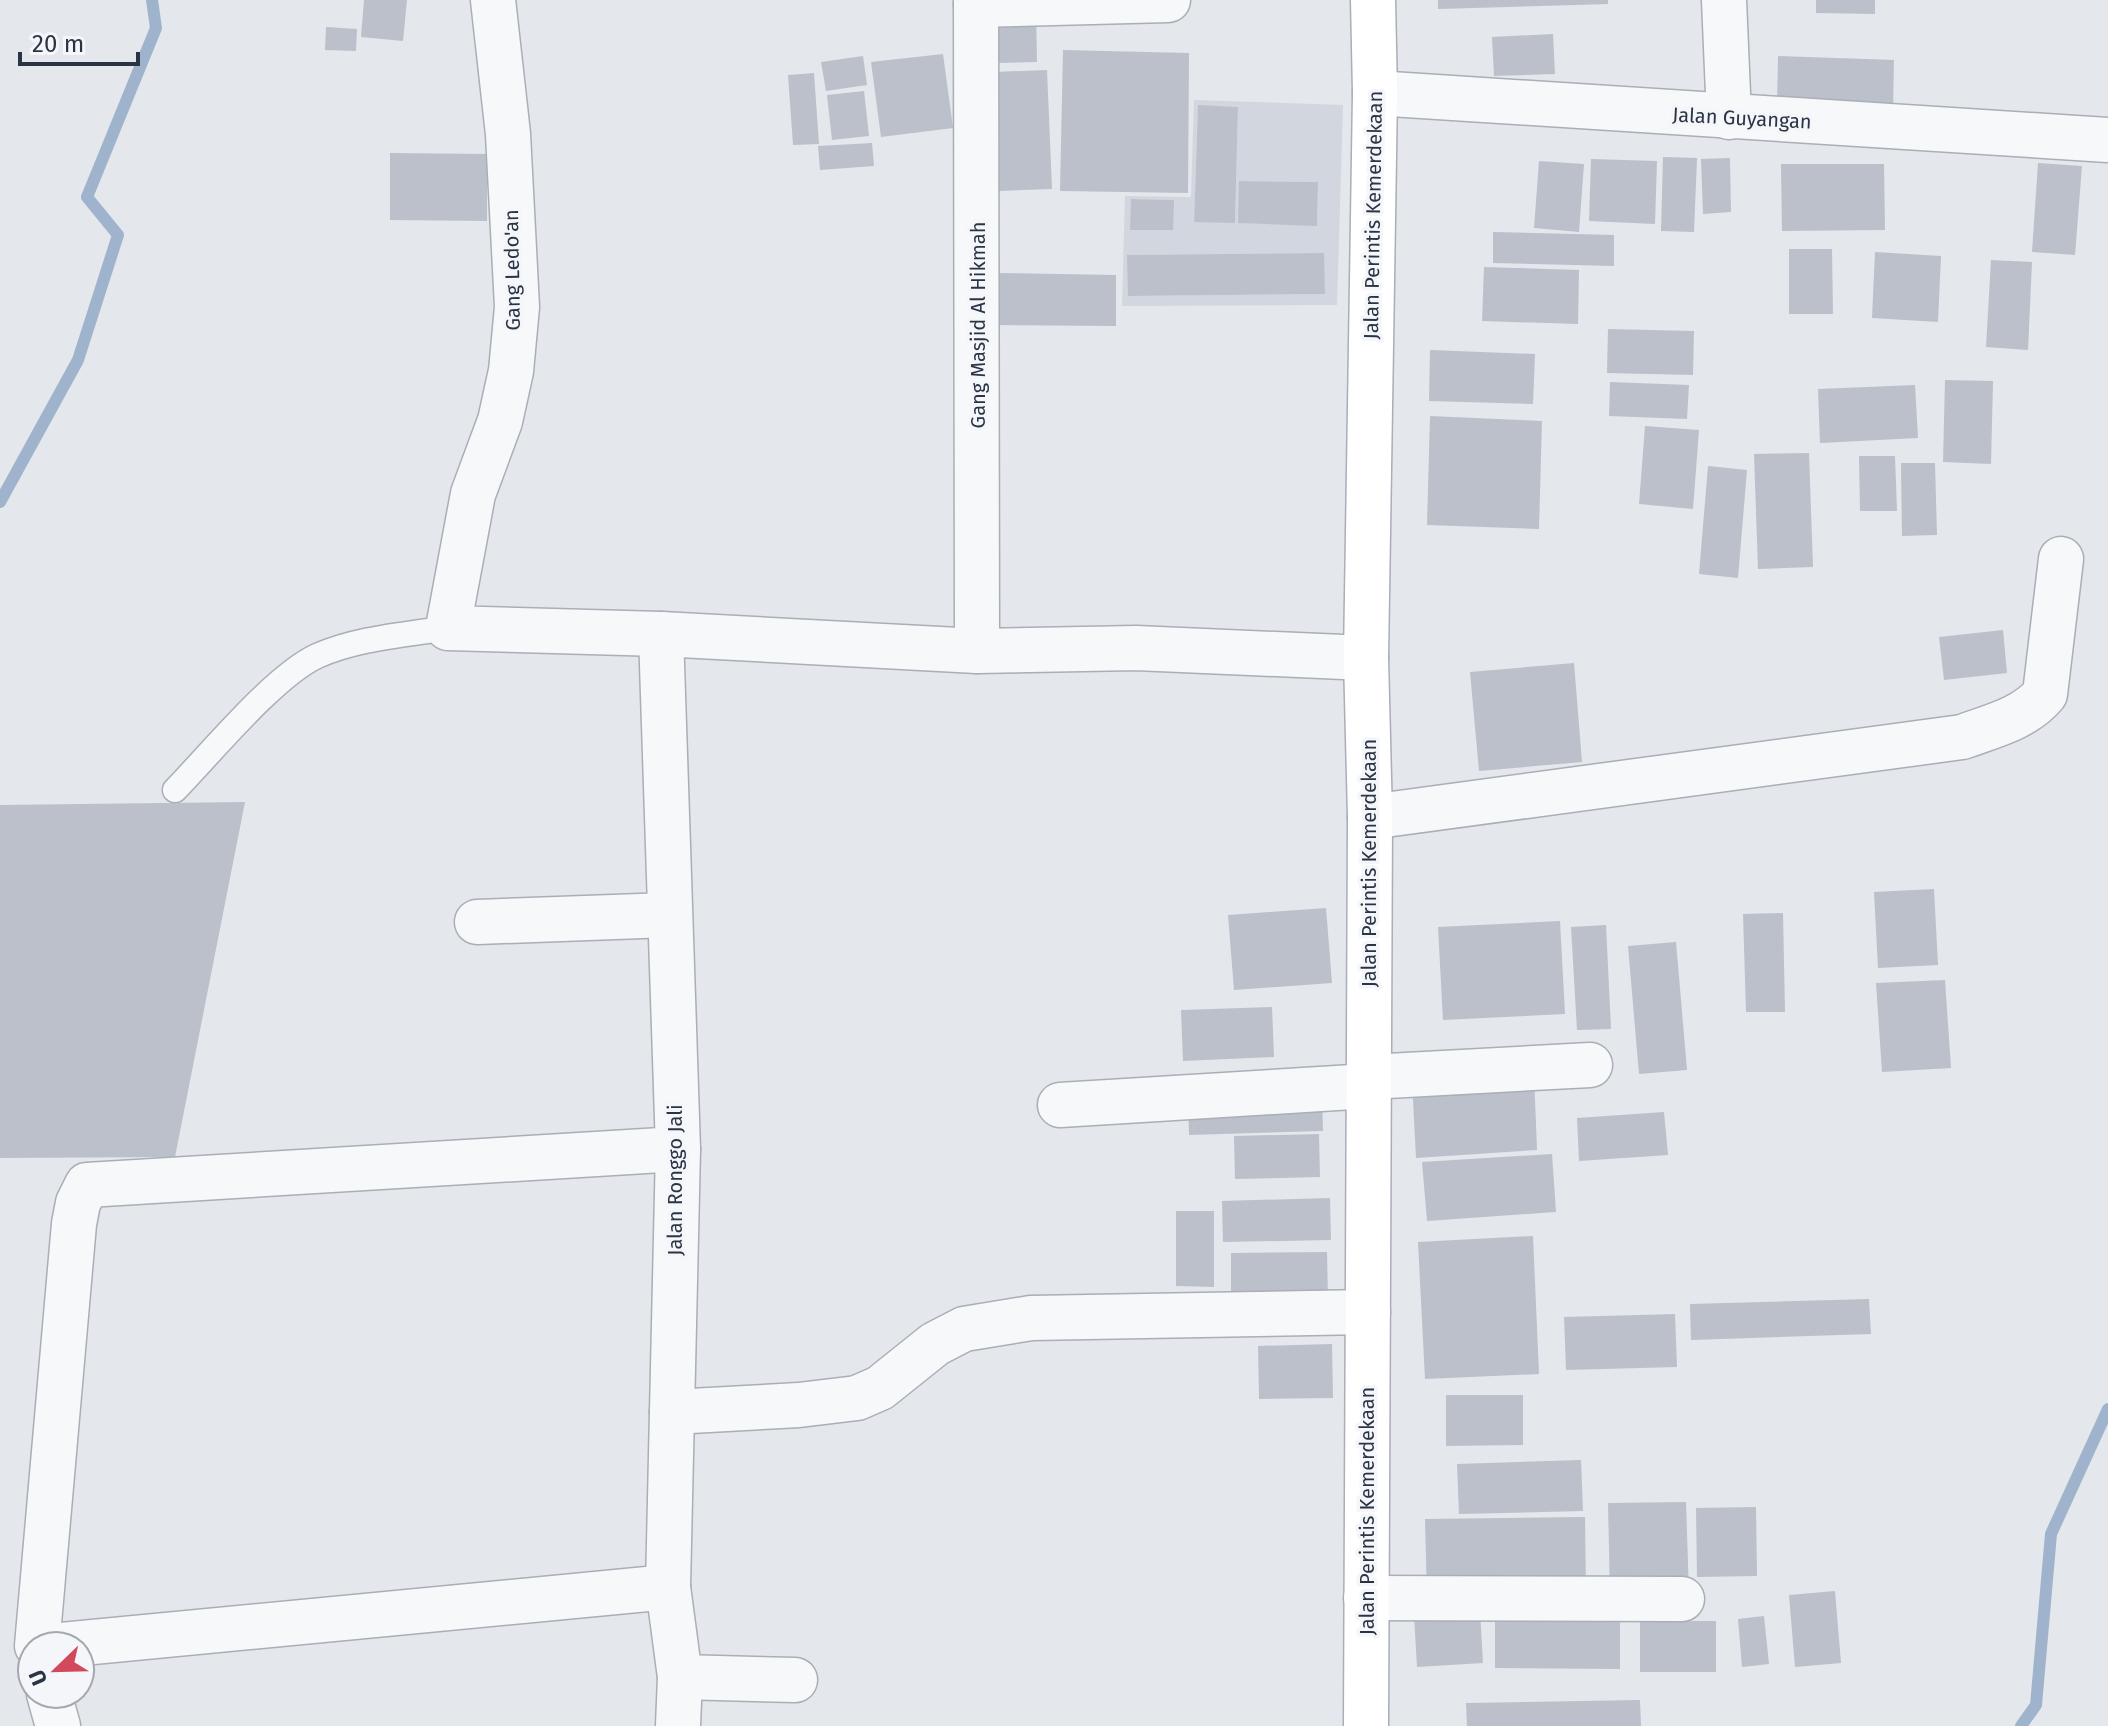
<svg xmlns="http://www.w3.org/2000/svg" width="2108" height="1726" font-family="'Fira Sans',sans-serif">
  <style>
    .built { fill: #d2d6de; fill-rule: evenodd }
    .lines { fill: none; stroke-linecap: round; stroke-linejoin: round }
    .stream { stroke: #9fb4cc; stroke-width: 12 }
    .building { fill: #bbc0ca }
    .service-casing { stroke: #a9aeb7; stroke-width: 27 }
    .minor-casing { stroke: #a9aeb7; stroke-width: 47 }
    .secondary-casing { stroke: #a9aeb7; stroke-width: 47 }
    .service { stroke: #f7f8fa; stroke-width: 24 }
    .minor { stroke: #f7f8fa; stroke-width: 44 }
    .secondary { stroke: #fff; stroke-width: 44 }
    .labels { text-anchor: middle; dominant-baseline: central; stroke-width: 7; stroke-linejoin: round; paint-order: stroke }
    .street-label { font-size: 20px; fill: #2b3445; stroke: #f4f6f9 }
  </style>
  <rect width="100%" height="100%" fill="#e4e7ec"/>
  <path class="built" d="M1194,100L1343,105L1337,305L1122,306L1125,196L1191,197ZM1198,106L1238,107L1235,222L1194,221ZM1239,181L1318,182L1317,225L1239,223ZM1131,199L1173,200V230H1131ZM1324,253V294L1128,296V255Z"/>
  <g class="lines">
    <g class="stream">
      <polyline points="0,502 78,360 118,235 87,197 156,28 152,0"/>
      <polyline points="2021,1726 2036,1705 2051,1534 2108,1409"/>
    </g>
  </g>
  <g class="building">
    <polygon points="364,0 407,0 403,41 361,37"/>
    <polygon points="1438,0 1608,0 1608,4 1438,9"/>
    <polygon points="1816,0 1875,0 1875,14 1816,13"/>
    <polygon points="996,10 1036,10 1037,62 996,63"/>
    <polygon points="326,27 357,29 356,51 325,50"/>
    <polygon points="1553,34 1555,74 1494,76 1492,37"/>
    <polygon points="1063,50 1189,53 1188,193 1060,191"/>
    <polygon points="943,54 953,128 881,137 871,62"/>
    <polygon points="863,56 867,85 826,91 821,62"/>
    <polygon points="1778,56 1894,60 1893,110 1777,107"/>
    <polygon points="1047,70 1052,189 999,191 994,72"/>
    <polygon points="814,73 819,144 793,145 788,75"/>
    <polygon points="864,91 869,136 832,140 827,95"/>
    <polygon points="1198,105 1238,107 1235,223 1194,222"/>
    <polygon points="872,143 874,166 820,170 818,146"/>
    <polygon points="390,153 487,154 487,221 390,220"/>
    <polygon points="1663,157 1697,158 1694,232 1661,231"/>
    <polygon points="1730,158 1731,212 1703,214 1701,159"/>
    <polygon points="1591,159 1657,161 1655,224 1589,221"/>
    <polygon points="1539,161 1584,164 1579,232 1534,228"/>
    <polygon points="2038,163 2082,166 2075,255 2032,252"/>
    <polygon points="1781,164 1884,164 1885,230 1782,231"/>
    <polygon points="1239,181 1318,182 1317,226 1238,223"/>
    <polygon points="1131,199 1174,200 1173,230 1130,230"/>
    <polygon points="1493,232 1614,235 1614,266 1493,263"/>
    <polygon points="1789,249 1832,249 1833,314 1789,314"/>
    <polygon points="1875,252 1941,256 1938,322 1872,318"/>
    <polygon points="1324,253 1325,294 1128,296 1127,255"/>
    <polygon points="1991,260 2032,262 2028,350 1986,347"/>
    <polygon points="1484,267 1579,270 1578,324 1482,321"/>
    <polygon points="997,273 1116,275 1116,326 997,325"/>
    <polygon points="1608,329 1694,331 1693,375 1607,373"/>
    <polygon points="1430,350 1535,354 1533,404 1429,401"/>
    <polygon points="1945,380 1993,381 1991,464 1943,462"/>
    <polygon points="1610,382 1689,385 1687,419 1609,416"/>
    <polygon points="1915,385 1918,438 1820,443 1818,389"/>
    <polygon points="1430,416 1542,421 1539,529 1427,525"/>
    <polygon points="1645,426 1699,430 1693,509 1639,504"/>
    <polygon points="1809,453 1813,567 1758,569 1754,454"/>
    <polygon points="1859,456 1895,456 1897,511 1860,511"/>
    <polygon points="1901,463 1935,463 1937,535 1902,536"/>
    <polygon points="1708,466 1747,470 1738,578 1699,574"/>
    <polygon points="2003,630 2007,673 1944,680 1939,637"/>
    <polygon points="1574,663 1582,762 1479,771 1470,672"/>
    <polygon points="245,802 175,1157 0,1158 0,805"/>
    <polygon points="1934,889 1938,965 1878,968 1874,892"/>
    <polygon points="1326,908 1332,983 1234,990 1228,915"/>
    <polygon points="1783,913 1785,1012 1746,1012 1743,914"/>
    <polygon points="1560,921 1565,1014 1443,1020 1438,927"/>
    <polygon points="1606,925 1611,1029 1577,1030 1571,927"/>
    <polygon points="1676,942 1687,1070 1639,1074 1628,946"/>
    <polygon points="1945,980 1951,1068 1882,1072 1876,983"/>
    <polygon points="1272,1007 1274,1057 1183,1061 1181,1010"/>
    <polygon points="1534,1074 1537,1150 1416,1158 1412,1080"/>
    <polygon points="1322,1097 1323,1131 1189,1135 1188,1100"/>
    <polygon points="1664,1112 1668,1155 1579,1161 1577,1118"/>
    <polygon points="1319,1134 1320,1177 1235,1179 1234,1136"/>
    <polygon points="1552,1154 1556,1212 1427,1221 1422,1162"/>
    <polygon points="1330,1198 1331,1240 1223,1242 1222,1201"/>
    <polygon points="1176,1211 1214,1211 1214,1287 1176,1286"/>
    <polygon points="1533,1236 1539,1374 1425,1379 1418,1242"/>
    <polygon points="1327,1252 1328,1300 1231,1301 1231,1253"/>
    <polygon points="1869,1299 1871,1334 1691,1340 1690,1304"/>
    <polygon points="1675,1314 1677,1367 1566,1370 1564,1317"/>
    <polygon points="1332,1344 1333,1398 1259,1399 1258,1346"/>
    <polygon points="1446,1395 1523,1395 1523,1445 1446,1446"/>
    <polygon points="1581,1460 1583,1511 1459,1514 1457,1464"/>
    <polygon points="1686,1502 1689,1594 1610,1596 1608,1503"/>
    <polygon points="1756,1507 1757,1576 1697,1577 1696,1508"/>
    <polygon points="1585,1517 1586,1595 1427,1597 1425,1519"/>
    <polygon points="1835,1591 1841,1663 1795,1667 1789,1595"/>
    <polygon points="1480,1611 1483,1663 1417,1667 1414,1615"/>
    <polygon points="1495,1611 1620,1611 1620,1669 1495,1668"/>
    <polygon points="1764,1616 1769,1664 1742,1667 1738,1619"/>
    <rect x="1640" y="1621" width="76" height="51"/>
    <polygon points="1640,1700 1641,1726 1467,1726 1466,1703"/>
  </g>
  <g class="lines">
    <defs>
      <path id="service" d="M175,790C211,753 274,676 317,656C358,638 404,635 448,628"/>
      <g id="minor">
        <polyline points="493,0 508,134 517,307 511,371 500,421 473,494 448,628 661,634 977,651 1136,648 1366,658"/>
        <polyline points="976,0 977,651"/>
        <polyline points="1724,0 1729,117"/>
        <polyline points="976,5 1168,0"/>
        <polyline points="1375,93 2108,140"/>
        <polyline points="661,634 678,1149 668,1587 680,1677 678,1726"/>
        <path d="M1370,817L1962,737C1992,726 2024,719 2045,694L2061,559"/>
        <polyline points="477,922 669,915"/>
        <polyline points="1369,1077 1590,1065"/>
        <polyline points="1060,1105 1369,1086"/>
        <polyline points="672,1412 799,1405 857,1398 880,1388 935,1344 964,1329 1031,1318 1368,1312"/>
        <polyline points="1366,1598 1682,1599"/>
        <polyline points="37,1646 74,1224 78,1203 87,1185 678,1149"/>
        <polyline points="51,1646 668,1587"/>
        <polyline points="680,1677 795,1680"/>
        <polyline points="49,1694 58,1726"/>
      </g>
      <polyline id="secondary" points="1366,1726 1370,817 1366,658 1375,93 1373,0"/>
    </defs>
    <use href="#service" class="service-casing"/>
    <use href="#minor" class="minor-casing"/>
    <use href="#secondary" class="secondary-casing"/>
    <use href="#service" class="service"/>
    <use href="#minor" class="minor"/>
    <use href="#secondary" class="secondary"/>
  </g>
  <g class="labels">
    <g class="street-label">
      <text transform="translate(1742 118) rotate(3)">Jalan Guyangan</text>
      <text transform="translate(1373 215) rotate(-89)">Jalan Perintis Kemerdekaan</text>
      <text transform="translate(512 270) rotate(-91)">Gang Ledo'an</text>
      <text transform="translate(978 325) rotate(-90)">Gang Masjid Al Hikmah</text>
      <text transform="translate(1369 863) rotate(-90)">Jalan Perintis Kemerdekaan</text>
      <text transform="translate(675 1180) rotate(-90)">Jalan Ronggo Jali</text>
      <text transform="translate(1367 1511) rotate(-90)">Jalan Perintis Kemerdekaan</text>
    </g>
  </g>
  <g transform="translate(56 1670) rotate(247)"><circle r="38" fill="#f4f6f9" stroke="#a4a8b1" stroke-width="2"/>
  <path d="M0-6L14 30L0 20L-14 30Z" fill="#d1495b"/>
  <text y="-12" font-size="22" font-weight="bold" text-anchor="middle" fill="#2b3445">U</text>
  </g>
  <path d="M20 52v12h118v-12" fill="none" stroke="#2b3445" stroke-width="4"/>
  <text x="32" y="52" font-size="24" fill="#2b3445" stroke="#f4f6f9" stroke-width="6" paint-order="stroke">20 m</text>
</svg>
